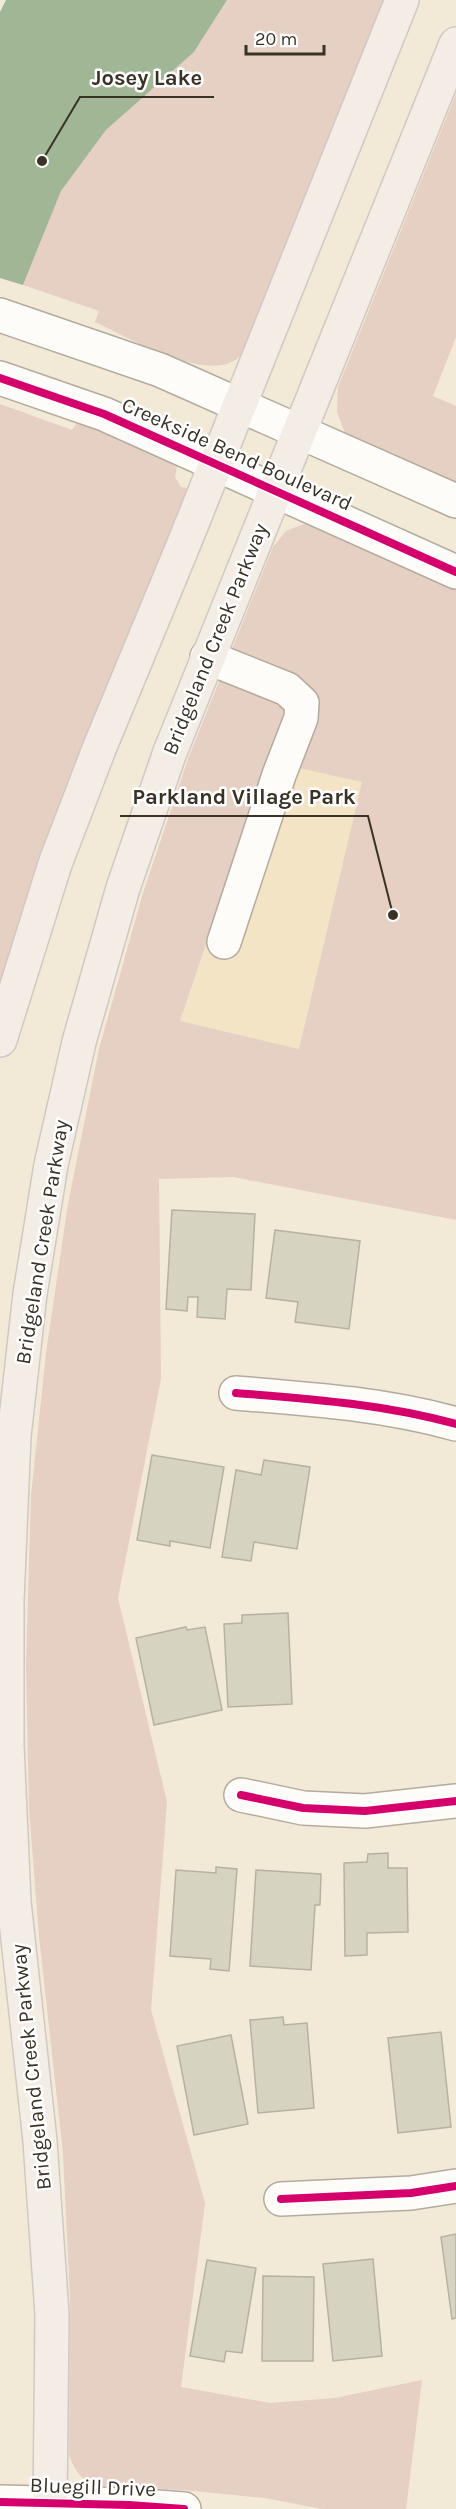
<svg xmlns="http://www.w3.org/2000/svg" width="456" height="2509" font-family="Karla,sans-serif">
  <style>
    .built { fill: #f3e4c5 }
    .green { fill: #e6cfc3; fill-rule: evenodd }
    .water { fill: #a1b695 }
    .building { fill: #d6d3c1; stroke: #b6b2a3; stroke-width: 1.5 }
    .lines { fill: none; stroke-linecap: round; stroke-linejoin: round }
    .minor-casing { stroke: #b3ac9e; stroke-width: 36 }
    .major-casing { stroke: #cfcac1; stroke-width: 36 }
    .minor { stroke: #fdfcf9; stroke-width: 33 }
    .major { stroke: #f4ede6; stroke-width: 33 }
    .cycleway-casing { stroke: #fff; stroke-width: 11 }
    .cycleway { stroke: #d6006c; stroke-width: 8 }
    .labels { text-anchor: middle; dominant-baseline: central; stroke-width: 5; stroke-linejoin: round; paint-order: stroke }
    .street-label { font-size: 21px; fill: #393326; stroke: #fff }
    .leader { fill: none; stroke: #393326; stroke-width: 2 }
    .callout-dot { fill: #393326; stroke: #fff; stroke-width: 2 }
    .callout-label { font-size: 22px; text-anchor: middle; font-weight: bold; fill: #393326; stroke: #fff; stroke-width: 5; stroke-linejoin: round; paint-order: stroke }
  </style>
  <rect width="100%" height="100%" fill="#f2e9d6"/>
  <polygon class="built" points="268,761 362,781 299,1049 180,1022"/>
  <g class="green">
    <path d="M227,0H387L251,339C248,344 243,354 238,358C206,384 128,337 95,322L99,311L23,285L61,191L106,130L194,52Z"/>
    <polygon points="456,94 456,337 433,396 456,406 456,484 345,433 337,412 338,387"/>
    <polygon points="0,404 72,430 78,422 177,466 175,477 181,487 188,488 185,507 0,1004"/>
    <path d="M304,524L323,525L456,583V1220L233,1177L159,1179L161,1379L118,1598L167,1802L151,2010L205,2203L181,2387L270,2403L335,2398L422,2380L406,2509H323L264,2498L184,2490L100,2486C82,2482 75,2471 69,2455L70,2298L63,2153L39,1936L29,1808L26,1665L31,1496L46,1353L68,1204L99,1049L143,893L188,759L273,547L286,531ZM268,761L362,782L299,1049L180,1021Z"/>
  </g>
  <polygon class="water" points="6,0 227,0 194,52 106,130 61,191 23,285 0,278 0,12"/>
  <g class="building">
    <polygon points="172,1210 255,1214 251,1290 227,1289 225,1319 197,1317 198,1297 188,1297 187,1311 166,1309"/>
    <polygon points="275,1230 360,1241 349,1329 295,1322 298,1302 266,1298"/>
    <polygon points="152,1455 224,1467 210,1548 170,1541 170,1546 137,1540"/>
    <polygon points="264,1460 310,1467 297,1549 254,1542 251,1561 222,1557 236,1470 261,1475"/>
    <polygon points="288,1613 292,1704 228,1707 224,1624 242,1623 242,1615"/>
    <polygon points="186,1627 187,1630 205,1627 222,1710 154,1725 136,1638"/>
    <polygon points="388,1853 388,1868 407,1868 408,1932 367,1933 367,1955 345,1956 344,1863 367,1862 368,1854"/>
    <polygon points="216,1867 237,1869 229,1971 210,1969 211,1959 170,1956 176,1870 216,1873"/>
    <polygon points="256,1870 321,1874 320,1905 315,1905 311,1970 250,1966"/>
    <polygon points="283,2017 284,2025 307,2023 314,2108 258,2113 250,2020"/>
    <polygon points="441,2032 451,2127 398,2133 388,2038"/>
    <polygon points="231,2035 248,2124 194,2135 177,2046"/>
    <polygon points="456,2234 456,2318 452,2319 441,2237"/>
    <polygon points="373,2259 382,2356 333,2361 323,2264"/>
    <polygon points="207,2260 256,2268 242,2353 226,2351 224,2362 190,2356"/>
    <polygon points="263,2276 314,2277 313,2361 262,2361"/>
  </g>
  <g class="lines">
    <defs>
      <g id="minor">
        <polyline points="0,315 160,370 456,501"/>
        <polyline points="0,378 104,414 456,572"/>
        <polyline points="207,657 287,689 302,703 301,718 279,775 224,942"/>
        <path d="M236,1393C311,1399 384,1404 456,1424"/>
        <polyline points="241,1795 303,1808 365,1811 456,1801"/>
        <polyline points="281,2199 411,2193 456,2186"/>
        <polyline points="0,2502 129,2505 184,2509"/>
      </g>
      <g id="major">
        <polyline points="0,1040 55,864 99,749 183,546 402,0"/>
        <polyline points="50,2509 52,2314 40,2141 14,1902 7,1746 7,1600 14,1436 30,1294 51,1165 79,1042 123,888 170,752 456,44"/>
      </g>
    </defs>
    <use href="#minor" class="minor-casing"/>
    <use href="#major" class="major-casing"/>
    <use href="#minor" class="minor"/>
    <use href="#major" class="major"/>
    <defs>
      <g id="cycleway">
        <polyline points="0,378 104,414 456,572"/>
        <path d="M236,1393C311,1399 384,1404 456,1424"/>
        <polyline points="241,1795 303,1808 365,1811 456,1801"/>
        <polyline points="281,2199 411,2193 456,2186"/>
        <polyline points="0,2502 129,2505 184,2509"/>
      </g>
    </defs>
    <use href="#cycleway" class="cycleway-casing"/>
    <use href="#cycleway" class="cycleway"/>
  </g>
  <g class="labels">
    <g class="street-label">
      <text transform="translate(237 454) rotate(24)">Creekside Bend Boulevard</text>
      <text transform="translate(215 639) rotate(-68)">Bridgeland Creek Parkway</text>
      <text transform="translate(42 1242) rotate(-81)">Bridgeland Creek Parkway</text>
      <text transform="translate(31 2067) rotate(-96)">Bridgeland Creek Parkway</text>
      <text transform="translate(93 2487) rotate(2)">Bluegill Drive</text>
    </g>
  </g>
  <path class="leader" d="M42 161L80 97H214M393 915L368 816H120"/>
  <g class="callout-dot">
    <circle cx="42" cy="161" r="6"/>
    <circle cx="393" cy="915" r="6"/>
  </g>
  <g class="callout-label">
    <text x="147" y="85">Josey Lake</text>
    <text x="244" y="804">Parkland Village Park</text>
  </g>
  <path d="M246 45v9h78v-9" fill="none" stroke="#393326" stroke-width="3"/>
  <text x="255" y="45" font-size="18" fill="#393326" stroke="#ffffff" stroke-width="4.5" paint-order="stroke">20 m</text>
</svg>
